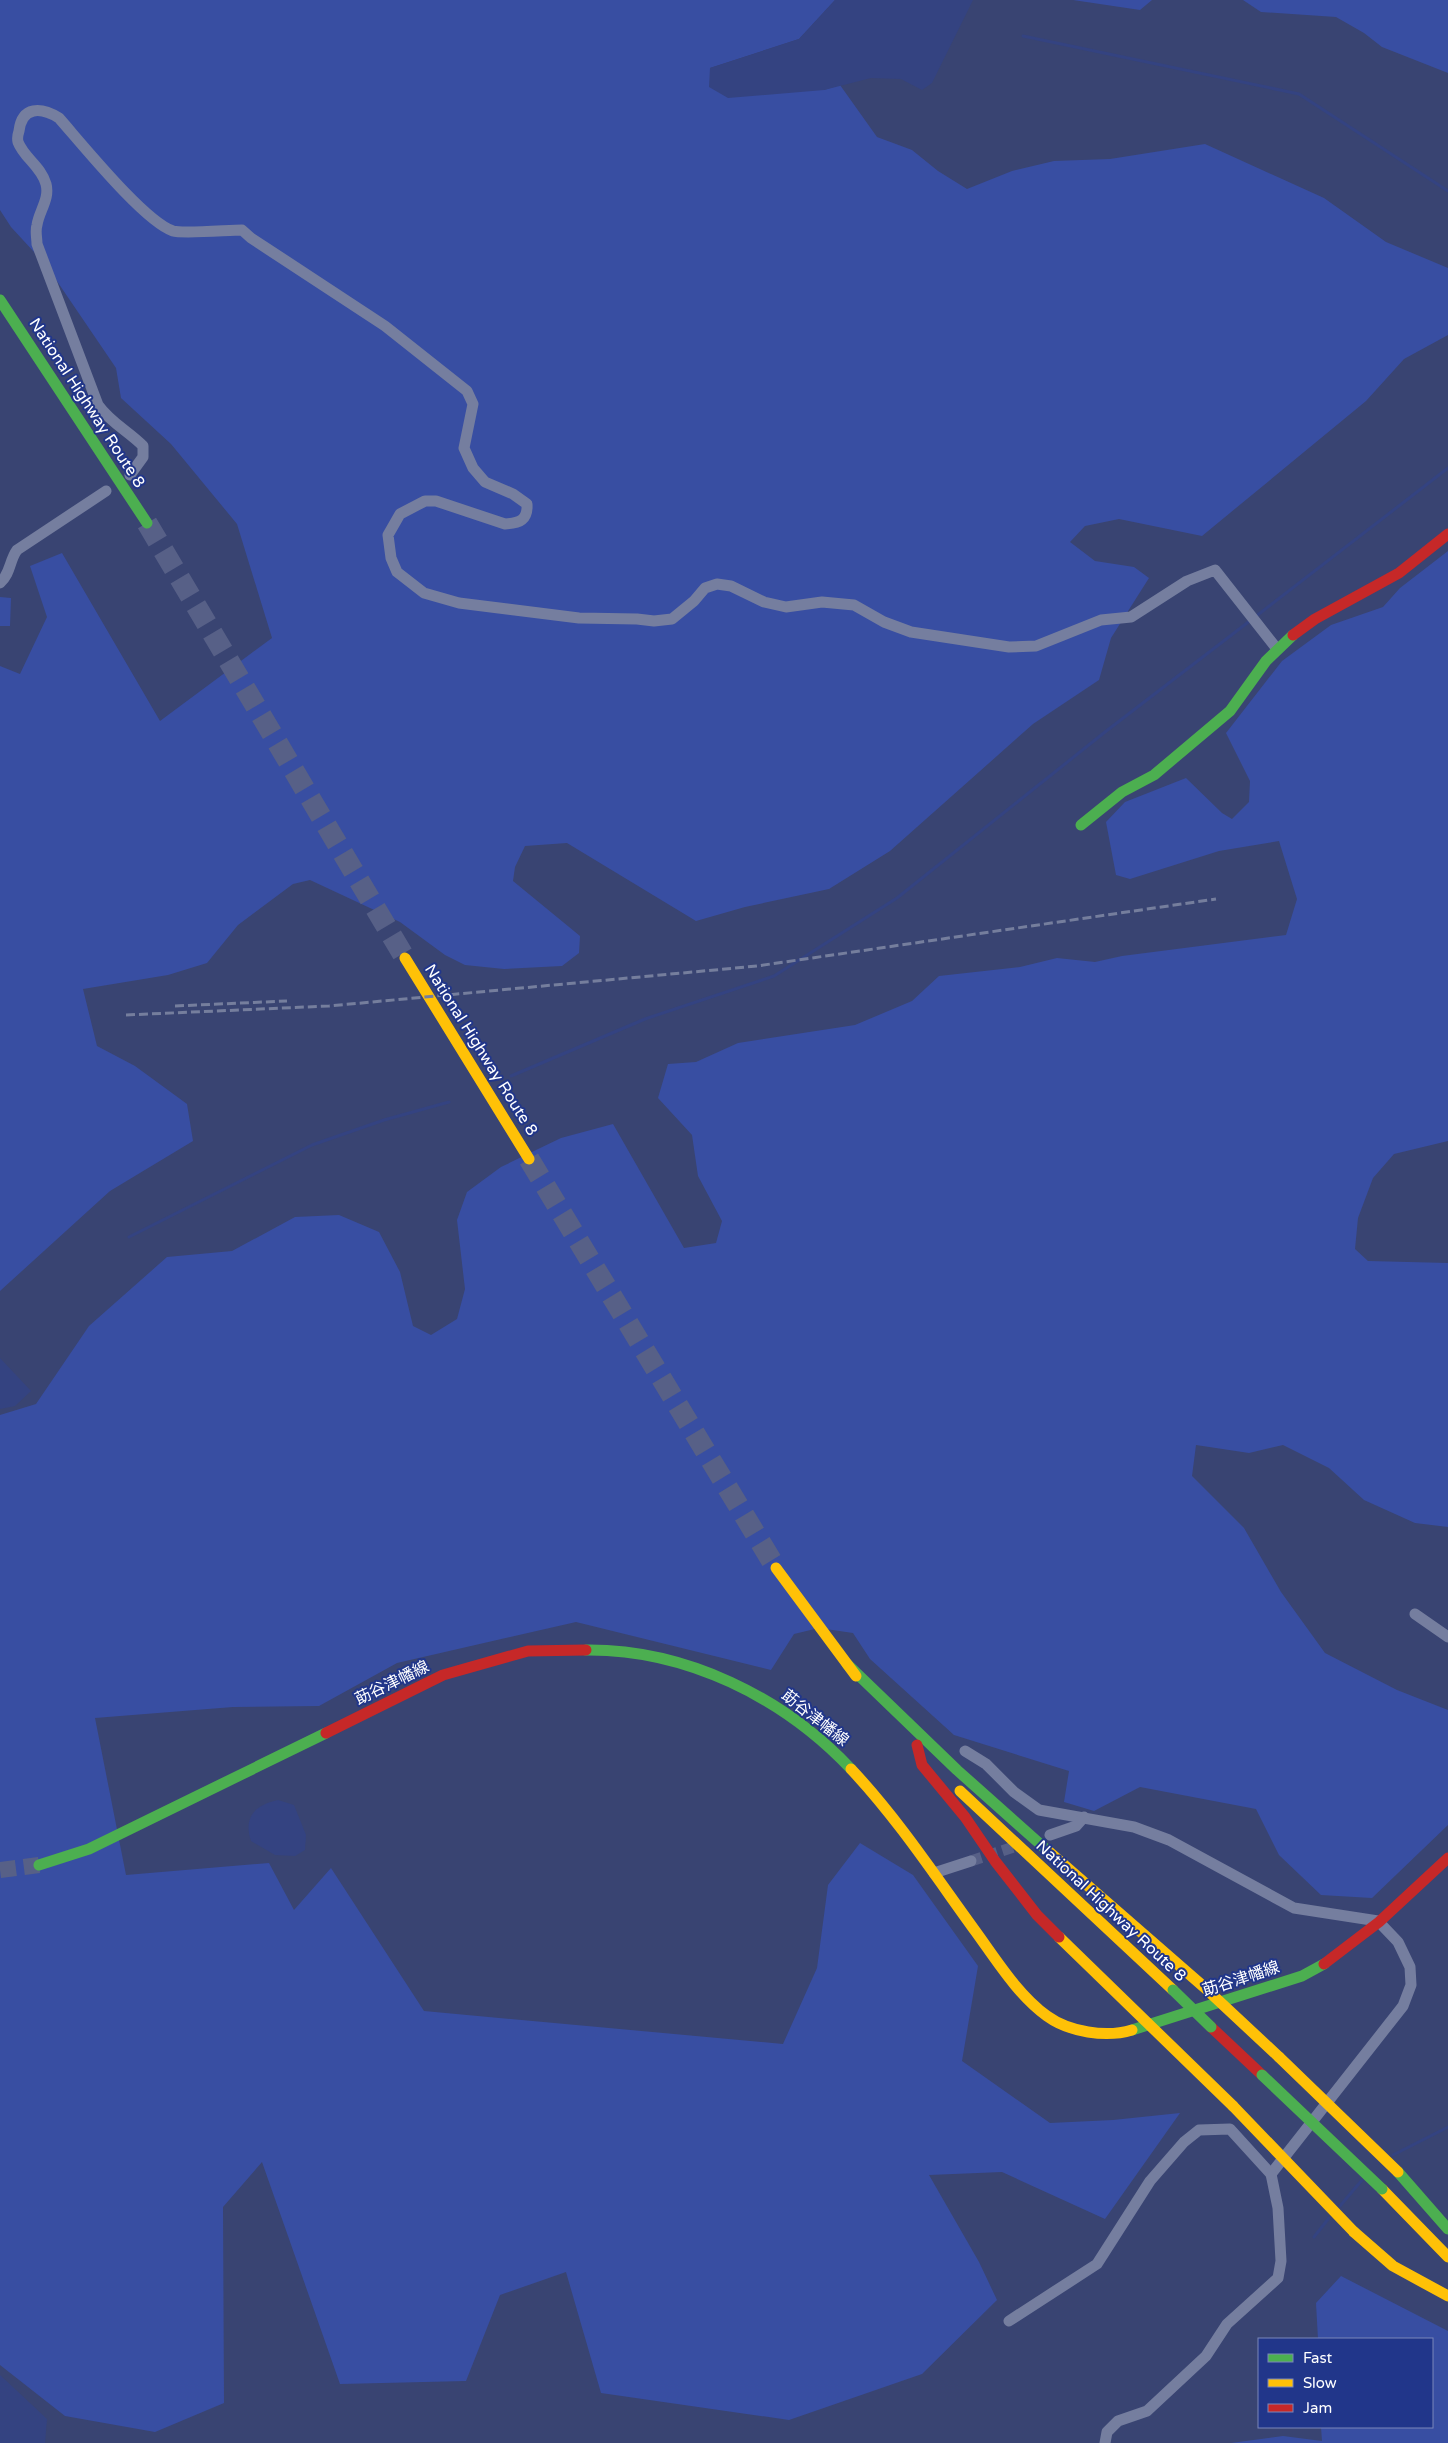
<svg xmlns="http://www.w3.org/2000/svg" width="1448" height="2443" font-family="'Varela Round','Noto Sans JP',sans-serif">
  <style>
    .green { fill: #384ea2 }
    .water { fill: #344381 }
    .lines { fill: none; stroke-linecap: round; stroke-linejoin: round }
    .stream { stroke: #344381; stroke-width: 3 }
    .street-tunnel { stroke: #576087; stroke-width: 11; stroke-dasharray: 11 5.5; stroke-linecap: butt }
    .secondary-tunnel { stroke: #576087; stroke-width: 16; stroke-dasharray: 16 8; stroke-linecap: butt }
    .highway-tunnel { stroke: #576087; stroke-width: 21; stroke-dasharray: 21 11; stroke-linecap: butt }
    .street { stroke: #757e9f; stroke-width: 11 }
    .fast { stroke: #4caf50; stroke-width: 11 }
    .slow { stroke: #ffc107; stroke-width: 11 }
    .jam { stroke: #c62828; stroke-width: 11 }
    .rail { stroke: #757e9d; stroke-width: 3; stroke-dasharray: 9 4; stroke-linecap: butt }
    .fast-bridge { stroke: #4caf50; stroke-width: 11 }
    .slow-bridge { stroke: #ffc107; stroke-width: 11 }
    .labels { text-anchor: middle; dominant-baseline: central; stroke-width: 4; stroke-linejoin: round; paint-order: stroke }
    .street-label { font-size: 16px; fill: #fff; stroke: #21368a }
  </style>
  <rect width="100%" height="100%" fill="#394472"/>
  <g class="green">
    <polygon points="0,0 835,0 799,39 710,68 824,90 840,85 877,137 912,150 938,171 967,189 1012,171 1054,161 1110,159 1205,144 1324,198 1386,242 1448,268 1448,335 1404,359 1366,401 1202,536 1119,519 1085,526 1070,542 1095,561 1134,567 1149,578 1111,638 1099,680 1033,724 890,851 829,889 745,907 696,921 567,843 525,846 515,867 513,881 580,936 579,953 562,966 504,969 465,965 445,955 400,922 310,880 293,884 238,925 207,963 168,975 83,989 97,1046 135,1066 187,1104 193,1141 110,1191 0,1291 0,666 20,674 47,617 30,566 62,553 160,721 272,638 237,524 171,444 121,398 116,368 46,265 11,227 0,210"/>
    <polygon points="1073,0 1152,0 1140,10"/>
    <polygon points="1243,0 1448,0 1448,73 1382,47 1364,33 1336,17 1261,12"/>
    <polygon points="1448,551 1448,1141 1394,1154 1373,1178 1358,1218 1355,1249 1368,1261 1448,1263 1448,1527 1415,1523 1364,1500 1329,1468 1283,1445 1249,1453 1196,1445 1192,1476 1244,1528 1281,1592 1325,1653 1397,1690 1448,1710 1448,1825 1372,1898 1321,1895 1279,1855 1256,1809 1140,1787 1094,1811 1064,1802 1069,1771 954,1735 870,1659 853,1633 819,1628 794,1634 771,1670 576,1622 397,1663 319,1706 233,1707 95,1718 126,1875 269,1863 294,1910 331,1868 424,2011 783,2044 817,1968 828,1885 860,1843 913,1875 978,1966 962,2061 1050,2123 1113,2120 1180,2113 1105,2219 1002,2172 929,2175 979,2262 997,2300 922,2374 789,2420 601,2393 566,2272 500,2295 466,2381 340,2384 262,2162 223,2207 224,2403 155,2432 65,2416 0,2365 0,1415 36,1404 89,1326 167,1257 232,1251 295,1217 339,1215 379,1232 400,1272 413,1326 431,1335 457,1319 465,1289 457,1220 467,1192 501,1167 561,1138 613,1124 684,1248 716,1243 722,1221 698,1176 692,1135 658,1098 668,1064 696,1062 738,1043 855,1025 912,1001 939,976 1020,967 1057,958 1095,962 1122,956 1286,935 1297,899 1279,841 1219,851 1130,879 1116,875 1106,822 1125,802 1186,778 1222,813 1232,819 1249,802 1250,781 1226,733 1282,661 1331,625 1383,607 1400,588"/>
    <polygon points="0,597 11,598 10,626 0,626"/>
    <polygon points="1341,2276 1448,2331 1448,2443 1231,2443 1283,2436 1322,2441 1321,2427 1432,2427 1432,2339 1318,2339 1316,2303"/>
  </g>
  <g class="water">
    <polygon points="835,0 973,0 932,83 922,90 901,79 871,78 824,90 728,98 709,87 710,68 799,39"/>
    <polygon points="0,1358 31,1391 15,1406 0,1409"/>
    <path d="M278,1800L294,1805L306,1835L305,1850L295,1856L275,1855L251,1841C243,1817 255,1805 278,1800Z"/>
    <polygon points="0,2375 47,2419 45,2443 0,2443"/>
  </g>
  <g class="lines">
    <g class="stream">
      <polyline points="1023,36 1299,94 1448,191"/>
      <polyline points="1255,617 1448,468"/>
      <polyline points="511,1076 645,1019 774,976 897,898 1105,732 1251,620"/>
      <polyline points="129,1237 312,1145 384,1120 449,1102"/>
      <polyline points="1393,2155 1448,2127"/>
      <polyline points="1340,2206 1362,2180"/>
      <polyline points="1314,2237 1329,2218"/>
    </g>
    <polyline class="street-tunnel" points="971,1861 1020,1845"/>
    <polyline class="secondary-tunnel" points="0,1870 39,1865"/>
    <g class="highway-tunnel">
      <polyline points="147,523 405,958"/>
      <polyline points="529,1159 776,1568"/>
    </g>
    <g class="street">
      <path d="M130,475L143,457V446C128,431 111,423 98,405L37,244C37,238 35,231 37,225C39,211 50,199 46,184C41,166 24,158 18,142C17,138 18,134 19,131C22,106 41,107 59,118C82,144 144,221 173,231C183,234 229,230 242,230L251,238L385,326L467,391L473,404L464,448L473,468L485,482L513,494L527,504C528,520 520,523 505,524L436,501H425L400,514L388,535L391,558L397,572L424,593L459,603L579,618L637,619L654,621L672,619L694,601L705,588L717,584L731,586L764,602L786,607L822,602L854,605L884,622L911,632L1009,647L1036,646L1101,620L1131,617L1187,581L1215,570L1277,649"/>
      <path d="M0,583C11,573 9,561 17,550L106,491"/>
      <polyline points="1415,1614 1448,1637"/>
      <polyline points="965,1751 986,1764 1014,1792 1039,1810 1134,1827 1169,1840 1294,1908 1378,1921 1398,1942 1410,1967 1411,1985 1403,2006 1271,2174 1278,2208 1281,2261 1278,2278 1227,2324 1206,2356 1147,2411 1118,2421 1107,2432 1105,2443"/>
      <polyline points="1050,1835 1076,1826 1084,1817"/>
      <polyline points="934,1873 971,1861"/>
      <polyline points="1009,2321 1097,2264 1150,2181 1184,2142 1199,2130 1230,2129 1271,2174"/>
    </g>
    <g class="fast">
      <polyline points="0,300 147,523"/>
      <polyline points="1081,825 1122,792 1154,775 1230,711 1266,661 1293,635"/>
      <path d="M586,1650C686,1649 783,1697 851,1769"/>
      <polyline points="847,1664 957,1770 1048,1851"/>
      <polyline points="39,1865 89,1849 326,1733"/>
      <polyline points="1132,2030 1302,1976 1324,1964"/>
      <polyline points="1398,2172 1448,2229"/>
    </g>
    <g class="slow">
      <polyline points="405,958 529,1159"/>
      <polyline points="776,1568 856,1676"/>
      <path d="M851,1769C898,1819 936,1877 976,1932C997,1961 1018,1995 1047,2016C1069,2032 1106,2038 1132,2030"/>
      <polyline points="960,1791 1173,1990"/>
      <polyline points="1048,1851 1204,1987 1279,2057"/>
      <polyline points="1059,1937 1233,2106"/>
      <polyline points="1382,2189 1448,2257"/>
      <polyline points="1354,2232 1393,2266 1448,2296"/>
    </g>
    <g class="jam">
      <polyline points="1293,635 1315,619 1399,573 1448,534"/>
      <polyline points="326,1733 443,1675 528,1651 586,1650"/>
      <polyline points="917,1745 922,1765 965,1817 995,1861 1037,1915 1059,1937"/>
      <polyline points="1324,1964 1379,1922 1448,1858"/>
      <polyline points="1211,2027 1262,2075"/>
    </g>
    <g class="rail">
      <polyline points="175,1006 287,1001"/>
      <polyline points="126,1015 329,1006 757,966 1216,899"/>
    </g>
    <g class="fast-bridge">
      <polyline points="1173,1990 1211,2027"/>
      <polyline points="1262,2075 1382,2189"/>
    </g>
    <g class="slow-bridge">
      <polyline points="1279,2057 1398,2172"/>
      <polyline points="1233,2106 1354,2232"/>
    </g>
  </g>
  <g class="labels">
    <g class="street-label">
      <text transform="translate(87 403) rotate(57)">National Highway Route 8</text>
      <text transform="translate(481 1050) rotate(58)">National Highway Route 8</text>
      <text transform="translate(392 1683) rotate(-26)">莇谷津幡線</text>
      <text transform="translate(815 1718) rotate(38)">莇谷津幡線</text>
      <text transform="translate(1111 1911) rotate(43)">National Highway Route 8</text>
      <text transform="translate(1241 1979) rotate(-18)">莇谷津幡線</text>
    </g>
  </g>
  <rect x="1258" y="2338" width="175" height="90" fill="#21368a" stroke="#7a86b9"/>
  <rect x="1268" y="2354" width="25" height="8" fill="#4caf50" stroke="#7a86b9"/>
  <text x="1303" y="2363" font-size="15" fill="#ffffff">Fast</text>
  <rect x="1268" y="2379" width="25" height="8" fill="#ffc107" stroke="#7a86b9"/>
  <text x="1303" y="2388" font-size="15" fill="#ffffff">Slow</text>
  <rect x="1268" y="2404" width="25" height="8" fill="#c62828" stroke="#7a86b9"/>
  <text x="1303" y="2413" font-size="15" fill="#ffffff">Jam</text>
</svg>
